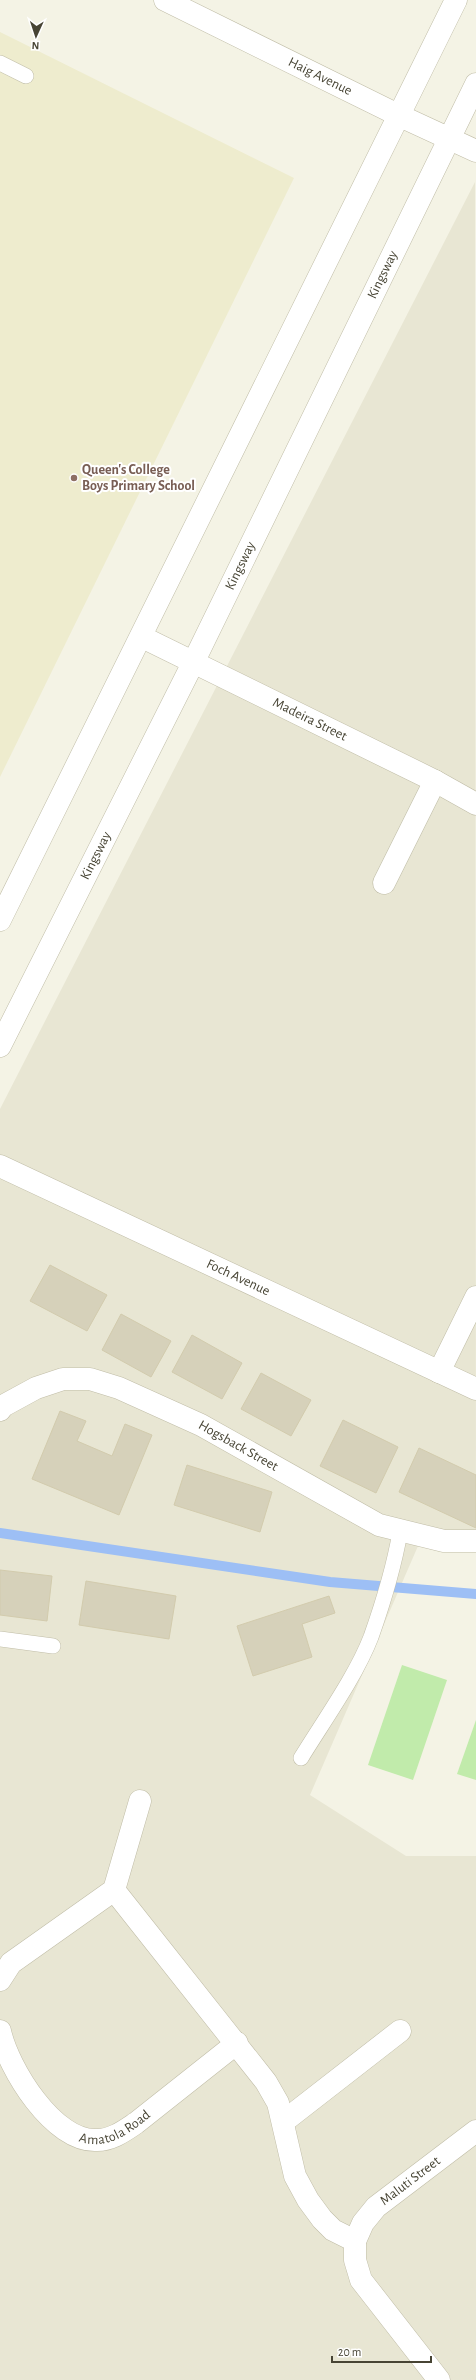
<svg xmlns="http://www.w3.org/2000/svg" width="476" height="2380" font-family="'Alegreya Sans',sans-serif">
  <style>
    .residential { fill: #e8e6d3 }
    .education { fill: #eeecce }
    .green { fill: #c1ebab }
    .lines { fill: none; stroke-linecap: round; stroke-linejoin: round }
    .stream { stroke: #9dbff5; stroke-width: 10 }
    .building { fill: #d6d1ba; stroke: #d2cbad }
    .lane-casing { stroke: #c0bda7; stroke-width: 16 }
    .street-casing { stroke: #c0bda7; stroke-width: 23 }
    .lane { stroke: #fff; stroke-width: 15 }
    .street { stroke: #fff; stroke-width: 22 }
    .education-dot { fill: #8d6e63; stroke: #fff; stroke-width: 1.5 }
    .labels { text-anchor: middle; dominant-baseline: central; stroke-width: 4; stroke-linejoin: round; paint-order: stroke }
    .street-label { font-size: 14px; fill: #474434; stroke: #fff }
    .education-label { font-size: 14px; font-weight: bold; fill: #785e54; stroke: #fff; text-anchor: start }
  </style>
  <rect width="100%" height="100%" fill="#f4f3e5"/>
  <polygon class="residential" points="475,182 476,1550 418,1546 310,1795 406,1856 476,1856 476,2380 0,2380 0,1109"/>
  <polygon class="education" points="0,32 294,178 0,777"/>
  <g class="green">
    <polygon points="402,1665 447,1680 413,1780 368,1765"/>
    <polygon points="476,1720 476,1780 457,1774"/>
  </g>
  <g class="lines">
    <polyline class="stream" points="0,1533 330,1582 476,1594"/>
  </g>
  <g class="building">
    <polygon points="50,1265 107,1295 87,1331 30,1301"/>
    <polygon points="121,1314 171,1341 151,1377 102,1350"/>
    <polygon points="192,1335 242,1363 222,1399 172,1372"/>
    <polygon points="261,1373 311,1400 291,1436 241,1409"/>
    <polygon points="60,1411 86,1421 77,1441 112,1456 125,1424 152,1435 119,1515 32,1479"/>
    <polygon points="343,1420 398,1447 376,1493 320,1466"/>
    <polygon points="419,1448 476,1475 476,1528 399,1492"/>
    <polygon points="187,1465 272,1492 260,1532 174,1505"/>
    <polygon points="0,1570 52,1576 47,1621 0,1615"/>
    <polygon points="86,1581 176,1596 169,1639 79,1625"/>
    <polygon points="329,1596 335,1613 302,1624 312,1657 253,1676 237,1626"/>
  </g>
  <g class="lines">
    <defs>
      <g id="lane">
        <polyline points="0,63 26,76"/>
        <polyline points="0,1639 53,1646"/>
        <path d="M301,1758C323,1722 356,1676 371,1637C383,1603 394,1567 400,1532"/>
      </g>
      <g id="street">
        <path id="s1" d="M165,0L398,115L476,151"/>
        <path id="s2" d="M142,637L435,781L476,804"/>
        <polyline points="384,883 435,781"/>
        <polyline points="0,920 456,0"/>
        <path id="s3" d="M0,1046L193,663L476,84"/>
        <path id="s4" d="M0,1166L476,1389"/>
        <polyline points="439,1372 476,1297"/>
        <path id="s5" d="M0,1410L3,1406L36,1388L63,1379H90L119,1388L201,1425L379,1525L444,1541H476"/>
        <polyline points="114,1890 266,2082 278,2103 295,2176 308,2200 322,2219 333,2230 355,2241"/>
        <polyline points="0,1980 11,1963 114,1890 140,1801"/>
        <path id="s6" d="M0,2031C8,2068 54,2143 97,2140C112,2140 124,2131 136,2123L237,2043"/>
        <polyline points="283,2122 400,2031"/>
        <path id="s7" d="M439,2380L361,2280L355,2260V2241L363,2223L376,2207L476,2131"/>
      </g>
    </defs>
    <use href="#lane" class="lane-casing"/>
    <use href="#street" class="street-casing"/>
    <use href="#lane" class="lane"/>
    <use href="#street" class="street"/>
  </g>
  <circle class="education-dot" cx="74" cy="478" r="4"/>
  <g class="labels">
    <g class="street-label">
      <text stroke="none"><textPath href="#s1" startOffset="173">Haig Avenue</textPath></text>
      <text stroke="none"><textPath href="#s3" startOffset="861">Kingsway</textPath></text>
      <text stroke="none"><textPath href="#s3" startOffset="537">Kingsway</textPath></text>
      <text stroke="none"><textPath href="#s2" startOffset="187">Madeira Street</textPath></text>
      <text stroke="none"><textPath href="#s3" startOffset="213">Kingsway</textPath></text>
      <text stroke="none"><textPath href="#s4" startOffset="263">Foch Avenue</textPath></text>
      <text stroke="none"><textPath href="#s5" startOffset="261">Hogsback Street</textPath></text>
      <text stroke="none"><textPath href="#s6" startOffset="175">Amatola Road</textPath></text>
      <text stroke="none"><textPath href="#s7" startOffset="250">Maluti Street</textPath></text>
    </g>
    <g class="education-label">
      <text x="82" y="470">Queen's College<tspan x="82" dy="16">Boys Primary School</tspan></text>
    </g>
  </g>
  <g transform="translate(36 36) rotate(183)" stroke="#ffffff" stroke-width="3" paint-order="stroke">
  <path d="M0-3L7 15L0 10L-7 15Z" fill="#474434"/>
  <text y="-6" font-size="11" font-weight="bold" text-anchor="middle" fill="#474434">N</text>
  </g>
  <path d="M332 2356v6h99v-6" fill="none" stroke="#474434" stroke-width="2"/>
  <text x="338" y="2356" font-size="12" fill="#474434" stroke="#ffffff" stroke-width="3" paint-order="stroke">20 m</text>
</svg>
